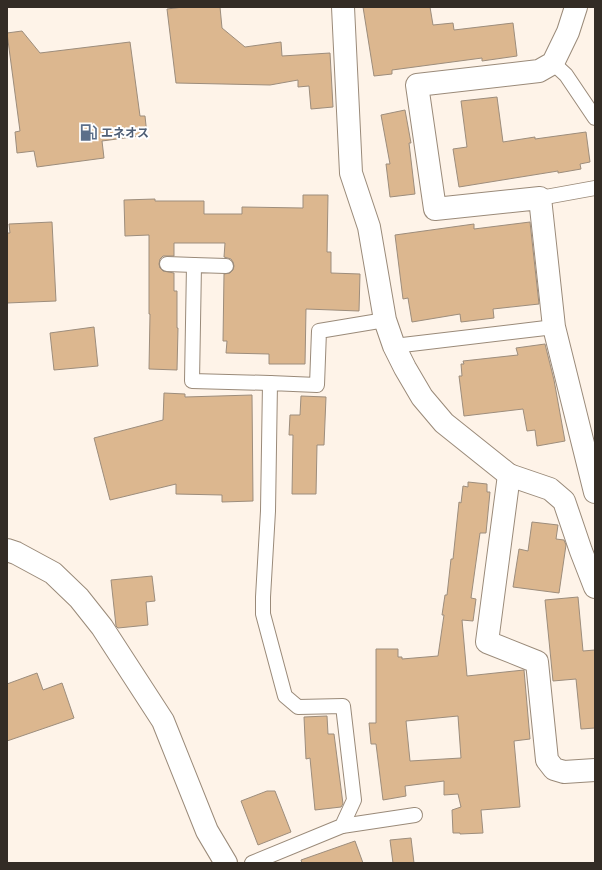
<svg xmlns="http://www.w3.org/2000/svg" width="602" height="870" font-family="Roboto,'Noto Sans JP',sans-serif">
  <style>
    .building { fill: #dcb78f; stroke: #9d8d7c; fill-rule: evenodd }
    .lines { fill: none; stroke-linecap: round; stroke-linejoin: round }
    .lane-casing { stroke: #9a8a79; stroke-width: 16 }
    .street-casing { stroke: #9a8a79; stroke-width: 24 }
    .lane { stroke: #fff; stroke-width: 14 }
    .street { stroke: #fff; stroke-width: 22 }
    .labels { text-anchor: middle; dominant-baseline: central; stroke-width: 4; stroke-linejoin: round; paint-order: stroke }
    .service-label { font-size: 12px; font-weight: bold; fill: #4e5e75; stroke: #fff; text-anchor: start }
  </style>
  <rect width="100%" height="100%" fill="#fef3e8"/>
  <g class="building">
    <polygon points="183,7 220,7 222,28 245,47 281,42 282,56 330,53 333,107 311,109 309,86 298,87 298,80 270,85 176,83 167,9"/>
    <polygon points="363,7 430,7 433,25 453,23 454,30 513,23 517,56 482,61 482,58 392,70 392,74 374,76"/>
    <polygon points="22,31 40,53 130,42 140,116 145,116 147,135 102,141 104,158 37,167 34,151 17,153 15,132 20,131 7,33"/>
    <polygon points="497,97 503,142 535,137 535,139 586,132 590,162 580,164 581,169 558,173 558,171 459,187 453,149 467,147 461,101"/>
    <polygon points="405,110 411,143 409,143 415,194 390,197 386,164 390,164 381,115"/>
    <polygon points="303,195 328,195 327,252 331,252 331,273 360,274 359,311 306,309 305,364 269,364 269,354 226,353 227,341 223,341 224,274 230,273 233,270 234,266 233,262 231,259 224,257 225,243 174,243 174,256 163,256 160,259 159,264 160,268 163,271 174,273 174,291 177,291 177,328 178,328 177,370 149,369 150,314 149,314 149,235 125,236 124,200 155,199 155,201 204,201 204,214 242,214 242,207 303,208"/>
    <polygon points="52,222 56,301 7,303 7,233 10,233 9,224"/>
    <polygon points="530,222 539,304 493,309 494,318 461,322 460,314 412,322 408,298 403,299 395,235 474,224 474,229"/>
    <polygon points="94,327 98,366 54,370 50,333"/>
    <polygon points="545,344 554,380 565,441 537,446 535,430 527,431 523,409 464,416 459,376 462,376 461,364 464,364 463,361 518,355 516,348"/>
    <polygon points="164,393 185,394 185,397 252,395 253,501 222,502 222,495 176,494 176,484 110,500 94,438 163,420"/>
    <polygon points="301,396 326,397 324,445 317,445 316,494 292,494 293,435 289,435 290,415 300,415"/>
    <path d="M468,482L487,484V492H490L486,533H480L471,598L476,599L473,621L462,620L467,676L524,670L530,739L514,741L520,807L481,810L483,833L460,834V833H453L452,810L461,807L458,794L444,795V781L405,786L406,796L383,800L376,744H371L369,723H376V649H398V657H402V659L438,656L444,615H442L445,595H447L451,559H453L459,502L461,503L463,486L468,487ZM458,716L461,758L410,761L406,721Z"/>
    <polygon points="532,522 558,525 556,539 564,540 566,545 559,593 513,587 519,549 528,551"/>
    <polygon points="152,576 155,601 146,602 148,625 118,628 116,626 111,580"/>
    <polygon points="578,597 583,651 595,650 595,728 581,729 576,679 553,681 545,600"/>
    <polygon points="37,673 43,690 62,683 74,718 7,741 7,684"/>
    <polygon points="327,716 328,734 334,734 343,804 341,807 315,810 310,758 306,759 304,717"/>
    <polygon points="267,791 275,791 291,832 258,845 241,801"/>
    <polygon points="411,838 414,863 393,863 390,840"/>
    <polygon points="355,841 363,863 302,863 301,860"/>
  </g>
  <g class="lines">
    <defs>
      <g id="lane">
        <polyline points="553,63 566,75 595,118"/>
        <polyline points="540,198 595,188"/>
        <polyline points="167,264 194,265"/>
        <polyline points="226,266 194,265 192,381 270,383"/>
        <polyline points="394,346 554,327"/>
        <polyline points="342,826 415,815"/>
        <polyline points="252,863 342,826 354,800 343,706 298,707 285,696 263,614 263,597 268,511 270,383 317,385 319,331 385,320"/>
      </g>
      <g id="street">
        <polyline points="343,7 351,173 369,227 385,320 394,346 405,368 422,397 444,423 509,475 550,489 564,501 581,551 595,587"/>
        <polyline points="576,7 568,32 553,63 539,71 417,85 435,209 540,198 554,327 595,492"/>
        <polyline points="509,475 487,642 537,662 547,760 554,769 564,772 595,770"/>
        <polyline points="7,550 16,553 53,573 79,598 102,627 163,721 207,831 226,863"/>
      </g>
    </defs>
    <use href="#lane" class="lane-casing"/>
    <use href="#street" class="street-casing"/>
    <use href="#lane" class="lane"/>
    <use href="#street" class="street"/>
  </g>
  <defs>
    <symbol id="fuel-bare" viewBox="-9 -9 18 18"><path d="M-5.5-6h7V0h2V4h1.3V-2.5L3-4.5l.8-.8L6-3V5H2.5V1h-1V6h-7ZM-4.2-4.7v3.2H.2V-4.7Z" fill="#5c6f8a" stroke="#fff" stroke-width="2.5" paint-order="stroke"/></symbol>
  </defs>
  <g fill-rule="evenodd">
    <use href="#fuel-bare" x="76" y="120" width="25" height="25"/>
  </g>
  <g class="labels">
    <g class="service-label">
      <text x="101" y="133">エネオス</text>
    </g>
  </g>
  <rect width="602" height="870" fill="none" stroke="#332c25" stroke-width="16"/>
</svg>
